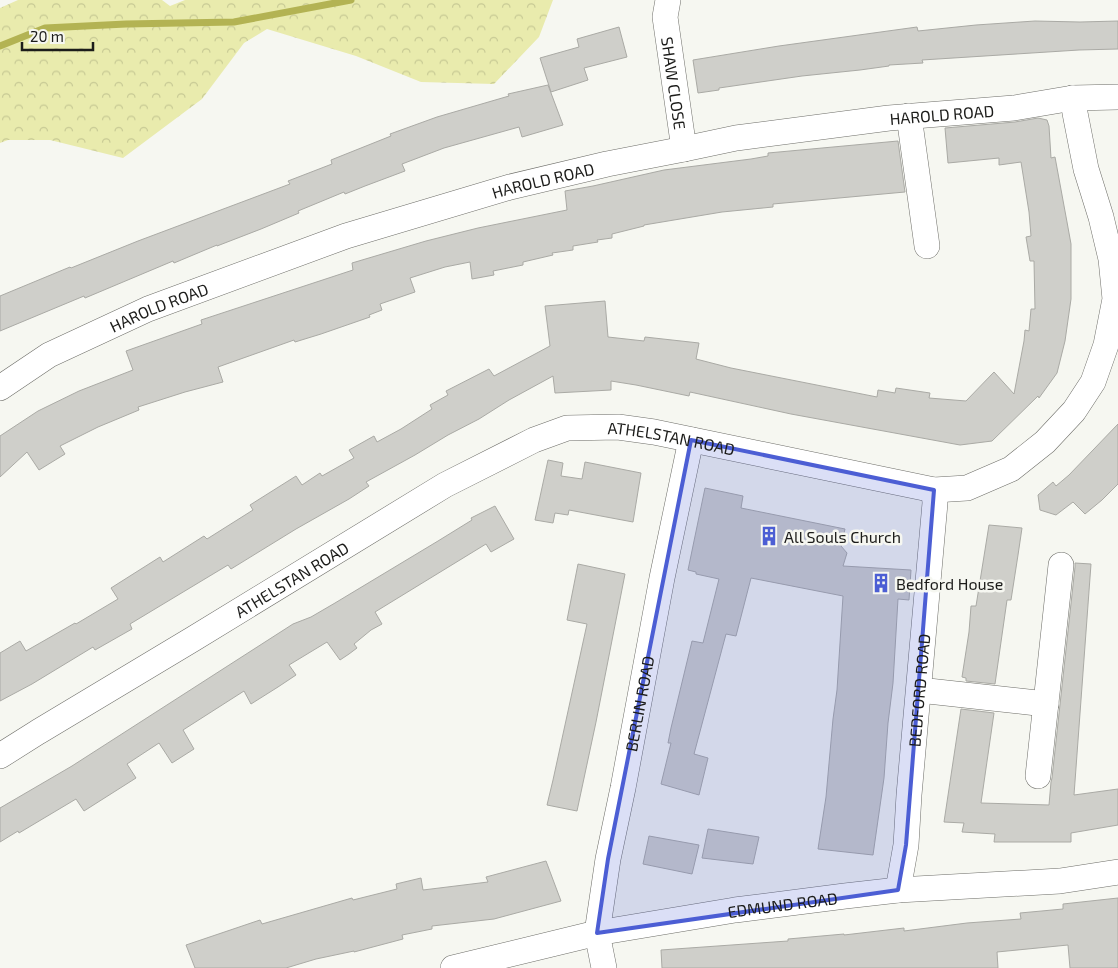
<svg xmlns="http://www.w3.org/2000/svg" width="1118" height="968" font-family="'Exo 2',sans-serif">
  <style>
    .forest { fill: url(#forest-crowns) }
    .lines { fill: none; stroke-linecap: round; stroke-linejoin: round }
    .stream { stroke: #b3b353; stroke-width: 7 }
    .building { fill: #cfcfca; stroke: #aaaaa5 }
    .minor-casing { stroke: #6e6e69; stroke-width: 26 }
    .minor { stroke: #fff; stroke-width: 25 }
    .marked { fill: #4c5ed4; fill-opacity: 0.2; stroke: #4c5ed4; stroke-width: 4; stroke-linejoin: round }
    .labels { text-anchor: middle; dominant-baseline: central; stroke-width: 5; stroke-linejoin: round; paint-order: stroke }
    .street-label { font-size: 16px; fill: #1c1c1a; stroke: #f6f7f1 }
    .poi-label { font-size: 16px; fill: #1c1c1a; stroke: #f6f7f1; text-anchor: start }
  </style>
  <defs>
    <pattern id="forest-crowns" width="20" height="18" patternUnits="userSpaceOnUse" patternTransform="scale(1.25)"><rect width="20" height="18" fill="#e9ebad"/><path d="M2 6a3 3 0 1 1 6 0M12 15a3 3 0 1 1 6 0" fill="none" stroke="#c7c994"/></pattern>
  </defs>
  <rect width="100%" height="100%" fill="#f6f7f1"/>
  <polygon class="forest" points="18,0 162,0 170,6 185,0 553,0 539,37 494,84 421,82 356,56 267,29 244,43 202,99 123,158 50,140 8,140 0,143 0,8"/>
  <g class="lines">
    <polyline class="stream" points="0,46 45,28 126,24 234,22 351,0"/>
  </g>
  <g class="building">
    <polygon points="1035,21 1080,22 1118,21 1118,49 1079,50 922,60 923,63 889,65 889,66 860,70 802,76 719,88 719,90 698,93 693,60 779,46 917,27 918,31 976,25"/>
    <polygon points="619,27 627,57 584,68 588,80 551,92 540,58 579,47 577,39"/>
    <polygon points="548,85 563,125 522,137 519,127 444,148 402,164 405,171 365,186 345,194 344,192 298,211 299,213 261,229 217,246 217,245 174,263 173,261 85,298 84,296 0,331 0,296 70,267 71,268 138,241 290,184 288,181 332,164 331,160 391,136 390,134 437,117 509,96 508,94"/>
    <polygon points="1038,118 1047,120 1049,126 1051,158 1055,157 1067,222 1071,244 1071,299 1065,341 1057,373 1039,398 1038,396 992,441 960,445 791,414 690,392 689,396 636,385 611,381 611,390 555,393 553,376 509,400 479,419 448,435 415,455 366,482 369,486 349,499 296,529 231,569 228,565 130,624 132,629 95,650 93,647 32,684 0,701 0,653 20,641 26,651 75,623 76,624 118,599 111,588 160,557 163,562 204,536 207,539 253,510 250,505 296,476 302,485 320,473 322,476 354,458 349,450 374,436 377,442 401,429 432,409 430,405 448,395 446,391 489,369 494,376 550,346 545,306 605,301 608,337 644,341 645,337 699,343 696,359 731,368 877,397 878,390 895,393 896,388 930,393 929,398 966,401 994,372 1014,394 1024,341 1025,330 1029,331 1031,309 1035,309 1034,261 1030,261 1026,237 1031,236 1029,212 1021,162 999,165 999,158 948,163 945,128 1015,122"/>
    <polygon points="898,141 905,192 773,204 773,207 722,212 644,225 644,226 612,234 612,238 597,240 598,242 573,246 573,250 552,253 553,255 523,262 523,265 493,271 494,275 472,279 470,262 445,267 410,278 415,292 380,304 382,310 369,315 370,317 321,334 295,342 294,340 218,367 223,382 185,392 138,407 139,410 98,427 60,446 65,454 39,470 27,452 0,477 0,436 38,411 79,391 133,370 126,351 202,324 201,320 353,270 352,263 426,241 478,228 567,210 565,191 593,186 664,170 751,159 768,156 768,153"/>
    <polygon points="1118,424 1118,484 1102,500 1085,514 1073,502 1056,515 1040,510 1038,495 1053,482 1056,486 1069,475"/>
    <polygon points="548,460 563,463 561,476 582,479 585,462 641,473 633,522 569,510 568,515 555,513 553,523 535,520"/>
    <polygon points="705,488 743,496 741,508 845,529 841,546 847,553 843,566 911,570 909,600 898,599 893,683 888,723 884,778 873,855 818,849 826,797 833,719 837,690 843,596 751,578 736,636 726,634 694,754 708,758 699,795 661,784 671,743 668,743 671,728 692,641 703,643 719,579 696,574 696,572 688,570"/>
    <polygon points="495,506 514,539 491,552 486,544 375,612 382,624 371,630 354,644 357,648 349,654 340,660 327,642 289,665 296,675 278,687 251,704 244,691 183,730 194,749 172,763 159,743 127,764 136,778 84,811 76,799 19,833 18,831 0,842 0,808 72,766 293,624 311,617 335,603 438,541 472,520 471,518"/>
    <polygon points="989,525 1022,528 1018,555 1011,600 1007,600 995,684 966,681 966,678 962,677 969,632 971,606 976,606"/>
    <polygon points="1075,563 1091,564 1074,795 1118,789 1118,825 1071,833 1071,842 994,842 995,834 962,832 964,823 944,822 961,709 994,713 981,803 1049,805 1051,782 1052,778 1075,567"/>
    <polygon points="578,564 625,574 596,722 577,811 547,805 553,780 587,624 567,620"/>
    <polygon points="708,829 759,837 753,864 702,858"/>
    <polygon points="649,836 699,845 692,874 643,864"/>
    <polygon points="546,861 561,901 494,919 432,926 432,929 402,935 403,939 354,952 354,951 316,959 286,968 195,968 186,945 260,920 262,924 352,898 353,900 397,889 396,884 421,878 423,890 488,882 486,877"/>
    <polygon points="1118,898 1118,968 1070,968 1068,945 997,952 998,968 662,968 661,950 788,941 788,939 844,934 844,935 904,928 904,931 967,923 1021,919 1020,913 1063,909 1063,904"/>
  </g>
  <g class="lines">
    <defs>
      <g id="minor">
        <path id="s1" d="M668,0L665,17L684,149"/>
        <polyline points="909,116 927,246"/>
        <path id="s2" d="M0,388L49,355L148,309L346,236L510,187L607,164L684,149L736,138L889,118L1014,108L1073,98L1118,97"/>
        <polyline points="919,690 1046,704"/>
        <path id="s3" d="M0,756L38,732L193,639L445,485L534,440L567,428L618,427L654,432L934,490L967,488L1011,469L1045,442L1074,411L1093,382L1106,345L1115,299L1111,259L1101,217L1086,169L1075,113L1073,98"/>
        <polyline points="1038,776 1061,565"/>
        <path id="s4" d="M898,890L906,845L909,795L935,503L934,490"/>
        <path id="s5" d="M453,968L597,933L735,910L845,896L898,890L1060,881L1118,872"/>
        <path id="s6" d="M604,968L597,933L608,859L623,788L662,578L691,440"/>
      </g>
    </defs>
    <use href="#minor" class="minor-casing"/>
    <use href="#minor" class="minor"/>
  </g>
  <path class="marked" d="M691,440L934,490L906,845L898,890L597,933L608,859Z"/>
  <defs>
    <symbol id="building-bare" viewBox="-9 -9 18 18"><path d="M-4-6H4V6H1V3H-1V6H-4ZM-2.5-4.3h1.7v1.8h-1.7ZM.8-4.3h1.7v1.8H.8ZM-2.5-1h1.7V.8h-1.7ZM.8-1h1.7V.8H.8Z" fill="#4c5ed4" stroke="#f6f7f1" stroke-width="2.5" paint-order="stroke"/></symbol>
  </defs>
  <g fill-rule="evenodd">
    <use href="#building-bare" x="755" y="522" width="28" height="28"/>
    <use href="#building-bare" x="867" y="569" width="28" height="28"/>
  </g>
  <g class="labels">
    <g class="street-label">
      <text stroke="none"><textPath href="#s1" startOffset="84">SHAW CLOSE</textPath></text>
      <text stroke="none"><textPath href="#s2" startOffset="989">HAROLD ROAD</textPath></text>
      <text stroke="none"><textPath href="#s2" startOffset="584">HAROLD ROAD</textPath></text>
      <text stroke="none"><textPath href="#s2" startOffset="179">HAROLD ROAD</textPath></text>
      <text stroke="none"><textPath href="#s3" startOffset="761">ATHELSTAN ROAD</textPath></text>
      <text stroke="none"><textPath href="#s3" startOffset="341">ATHELSTAN ROAD</textPath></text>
      <text stroke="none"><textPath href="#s4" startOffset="201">BEDFORD ROAD</textPath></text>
      <text stroke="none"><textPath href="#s6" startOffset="269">BERLIN ROAD</textPath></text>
      <text stroke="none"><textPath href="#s5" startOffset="336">EDMUND ROAD</textPath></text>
    </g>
    <g class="poi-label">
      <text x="784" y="536">All Souls Church</text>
      <text x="896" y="583">Bedford House</text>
    </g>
  </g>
  <path d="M22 42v8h71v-8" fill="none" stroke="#1c1c1a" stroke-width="2.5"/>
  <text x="30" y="42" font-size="15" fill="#1c1c1a" stroke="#f6f7f1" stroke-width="4" paint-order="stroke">20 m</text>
</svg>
